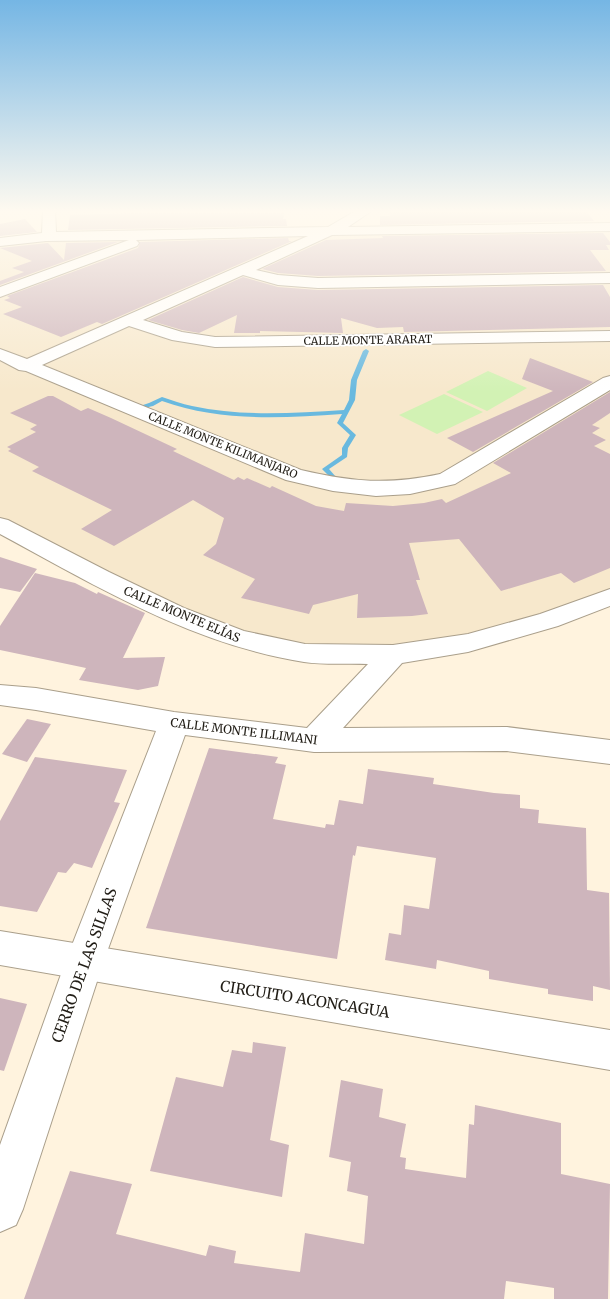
<svg xmlns="http://www.w3.org/2000/svg" width="610" height="1299" font-family="Merriweather,serif">
  <style>
    .built { fill: #f7e8cc }
    .green { fill: #d2f2b4 }
    .lines { fill: none; stroke-linecap: round; stroke-linejoin: round }
    .stream { fill: #69b9df; fill-rule: evenodd }
    .building { fill: #ceb5bc }
    .street-casing { stroke: #aa9f8b; stroke-width: 2 }
    .secondary-casing { stroke: #aa9f8b; stroke-width: 2 }
    .street { fill: #fff; fill-rule: evenodd }
    .secondary { fill: #fff; fill-rule: evenodd }
    .labels { text-anchor: middle; dominant-baseline: central; stroke-width: 4; stroke-linejoin: round; paint-order: stroke }
    .far-street-label { font-size: 11px; fill: #211d16; stroke: #fff }
    .street-label { font-size: 12px; fill: #211d16; stroke: #fff }
    .near-street-label { font-size: 15px; fill: #211d16; stroke: #fff }
  </style>
  <rect width="100%" height="100%" fill="#fff3de"/>
  <polygon class="built" points="610,227 610,597 393,655 238,639 0,525 0,242"/>
  <g class="green">
    <polygon points="488,371 527,388 487,411 446,392"/>
    <polygon points="444,394 483,412 437,434 399,415"/>
  </g>
  <g class="lines">
    <path class="stream" d="M366,349L369,351L357,380L355,400L343,423L356,435L348,448L347,457L329,469L336,477L335,478H331L322,469L342,455V448L350,435L337,423L342,414C281,418 220,422 162,401L153,406L140,409L137,407L149,403L162,397C172,400 182,404 192,406C242,417 293,413 344,410L349,400L351,380L363,351Z"/>
  </g>
  <g class="building">
    <polygon points="449,210 585,210 594,221 380,225 380,216 390,216 389,212"/>
    <polygon points="132,213 284,213 283,219 286,219 287,226 68,230 70,215"/>
    <polygon points="25,219 37,232 0,236 0,224"/>
    <polygon points="603,233 610,242 610,245 606,245 609,250 590,250 606,271 318,276 278,273 262,269 326,240 383,238 382,236"/>
    <polygon points="288,238 289,241 292,241 125,314 102,324 97,322 61,337 3,314 22,307 4,300 10,298 7,296 138,248 140,242"/>
    <polygon points="118,242 0,285 0,281 24,272 12,268 32,261 0,248 48,243 64,260 66,243"/>
    <polygon points="243,277 278,287 318,290 603,285 610,297 610,327 404,332 403,327 377,328 341,318 343,333 260,331 260,333 234,333 237,315 199,333 182,330 148,320"/>
    <polygon points="530,358 593,382 473,452 447,438 553,391 522,379"/>
    <polygon points="610,392 610,413 592,425 600,428 592,433 606,440 594,446 610,454 610,568 574,583 561,573 501,591 459,539 409,543 420,580 416,580 428,614 412,616 357,618 358,594 313,605 309,614 241,598 255,579 203,555 216,544 224,518 193,500 114,546 81,529 112,510 32,471 39,467 8,451 11,449 7,447 36,432 30,429 37,425 10,413 48,396 53,396 81,411 88,408 111,418 177,449 173,451 234,480 238,477 244,480 247,478 270,488 272,486 316,506 344,511 346,503 393,506 424,503 442,499 446,503 511,473 493,463"/>
    <polygon points="0,557 37,569 20,592 0,588"/>
    <polygon points="35,573 75,583 97,594 98,592 145,613 123,658 165,657 158,686 138,690 79,680 86,668 0,650 0,626"/>
    <polygon points="27,719 51,724 27,762 2,754"/>
    <polygon points="209,748 278,757 275,763 286,765 273,819 325,828 326,824 334,825 339,800 363,804 368,769 434,778 433,784 494,793 520,795 520,808 539,810 538,823 586,828 587,890 609,893 610,990 593,986 593,1001 548,994 548,989 489,979 489,971 437,960 436,969 385,960 389,933 401,935 404,905 429,909 436,858 357,846 355,856 353,855 337,959 146,928"/>
    <polygon points="35,757 127,770 114,802 120,803 92,868 74,863 66,873 58,872 37,912 0,906 0,821"/>
    <polygon points="0,998 27,1004 4,1071 0,1070"/>
    <polygon points="253,1042 286,1047 270,1140 289,1145 282,1197 150,1171 176,1077 223,1087 232,1050 252,1053"/>
    <polygon points="341,1080 383,1089 379,1117 406,1124 400,1157 406,1158 405,1169 466,1178 469,1124 474,1125 475,1105 561,1123 561,1174 610,1184 608,1299 554,1299 554,1288 506,1281 504,1299 24,1299 70,1171 132,1184 116,1234 206,1256 209,1245 236,1251 234,1263 300,1272 305,1233 364,1244 368,1196 347,1191 351,1162 329,1157"/>
  </g>
  <g class="lines">
    <defs>
      <g id="street">
        <path d="M43,210H55L56,232L328,227L357,210H373L348,227L610,223V231L332,235L256,270L278,275L318,278L610,273V283L318,288L278,285L243,275L143,320L182,332L215,337L610,331V341L215,347L172,340L129,326L42,365L301,470C352,482 388,485 440,474L603,378L610,376V390L455,484L410,494L376,496L333,491L286,480L26,371L19,370L0,360V349L27,359L308,236L136,240L139,243L137,246L0,297V287L129,240L46,241L0,246V238L42,233Z"/>
        <path d="M0,518L8,520L109,572L184,608L244,631L305,644L393,645L468,634L540,614L610,589V606L558,626L468,652L402,663L343,728L507,727L610,740V764L507,751L314,752L185,735L103,963L23,1209L16,1225L0,1232V1145L65,963L156,731L36,710L0,705V685L36,688L174,712L307,728L368,664C347,663 324,665 304,662C194,645 96,586 0,534Z"/>
      </g>
      <polygon id="secondary" points="0,931 610,1030 610,1070 0,965"/>
    </defs>
    <use href="#street" class="street-casing"/>
    <use href="#secondary" class="secondary-casing"/>
    <use href="#street" class="street"/>
    <use href="#secondary" class="secondary"/>
  </g>
  <linearGradient id="sky" x2="0" y2="1"><stop stop-color="#75b6e4"/><stop offset="0.54" stop-color="#fffaf0"/><stop offset="1" stop-color="#fffaf0" stop-opacity="0"/></linearGradient>
  <rect width="610" height="392" fill="url(#sky)"/>
  <g class="labels">
    <g class="far-street-label">
      <text transform="translate(368 340) rotate(-1)">CALLE MONTE ARARAT</text>
      <text transform="translate(223 445) rotate(22)">CALLE MONTE KILIMANJARO</text>
    </g>
    <g class="street-label">
      <text transform="translate(182 614) rotate(23)">CALLE MONTE ELÍAS</text>
      <text transform="translate(244 731) rotate(7)">CALLE MONTE ILLIMANI</text>
    </g>
    <g class="near-street-label">
      <text transform="translate(84 965) rotate(-70)">CERRO DE LAS SILLAS</text>
      <text transform="translate(305 999) rotate(9)">CIRCUITO ACONCAGUA</text>
    </g>
  </g>
</svg>
